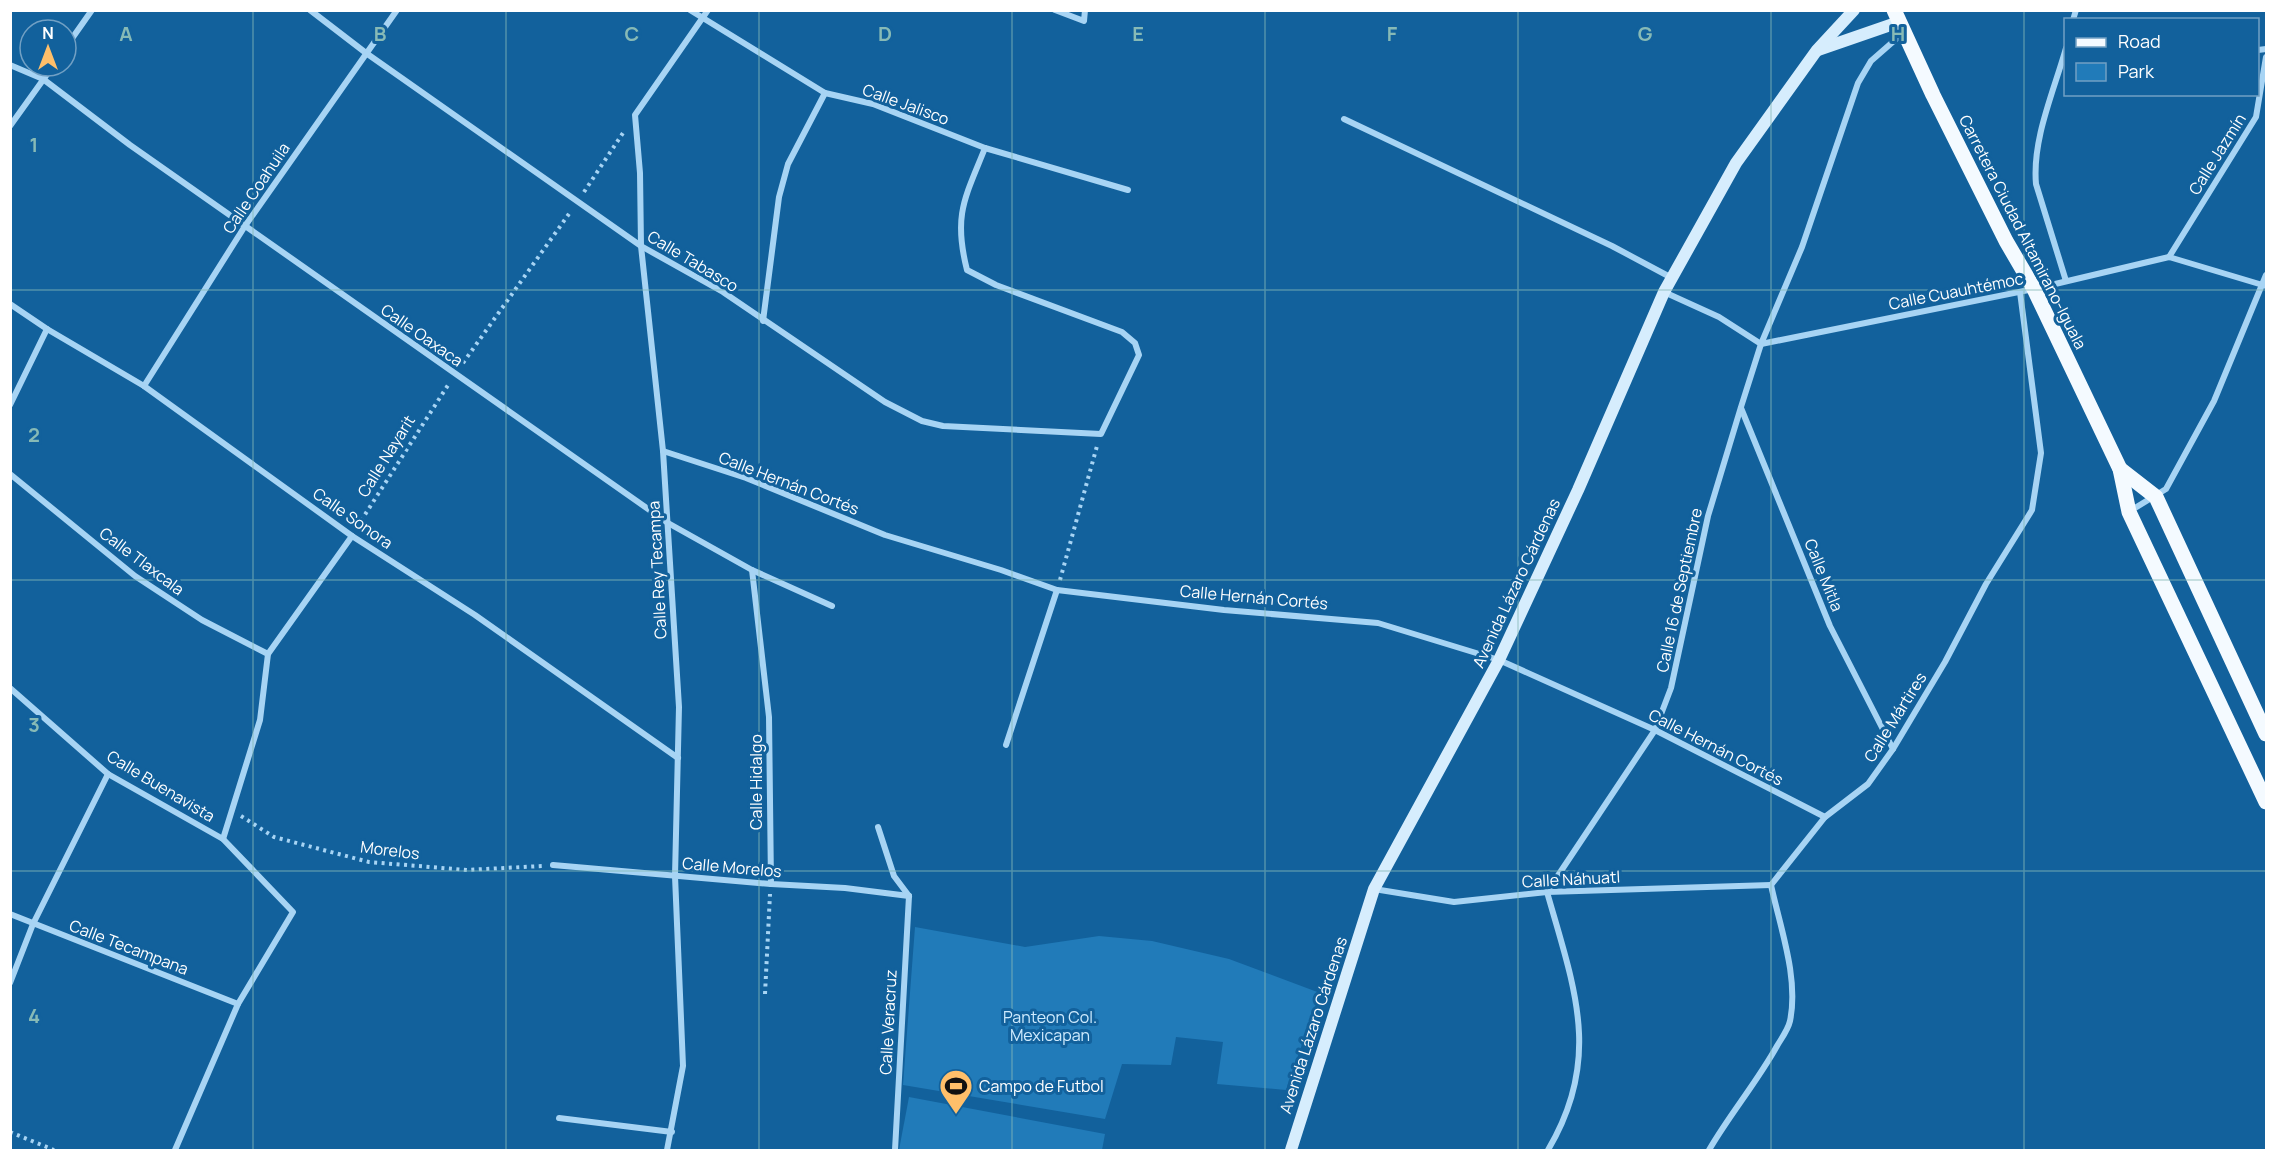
<svg xmlns="http://www.w3.org/2000/svg" width="2277" height="1161" font-family="Manrope,sans-serif">
  <style>
    .green { fill: #217bb9 }
    .lines { fill: none; stroke-linecap: round; stroke-linejoin: round }
    .path { stroke: #a7d4f4; stroke-width: 4; stroke-dasharray: 3 4.5; stroke-linecap: butt }
    .minor { stroke: #a7d4f4; stroke-width: 6 }
    .secondary { stroke: #d6edfd; stroke-width: 12 }
    .primary { stroke: #f4faff; stroke-width: 15 }
    .grid { fill: none; stroke: #87bab6; stroke-width: 1.5; stroke-opacity: 0.55 }
    .labels { text-anchor: middle; dominant-baseline: central; stroke-width: 6; stroke-linejoin: round; paint-order: stroke }
    .street-label { font-size: 16px; fill: #fff; stroke: #12619c }
    .park-label { font-size: 16px; fill: #cfebfe; stroke: #12619c }
    .poi-label { font-size: 16px; fill: #fff; stroke: #12619c; text-anchor: start }
    .grid-label { font-size: 20px; text-anchor: middle; font-weight: bold; fill: #87bab6; stroke: #12619c; stroke-width: 6; stroke-linejoin: round; paint-order: stroke }
  </style>
  <rect width="100%" height="100%" fill="#12619c"/>
  <g class="green">
    <polygon points="915,927 1025,947 1099,936 1152,941 1229,959 1320,993 1286,1090 1217,1084 1223,1042 1176,1037 1171,1065 1122,1064 1105,1119 903,1085"/>
    <polygon points="909,1097 1105,1134 1102,1150 899,1150"/>
  </g>
  <g class="lines">
    <g class="path">
      <polyline points="584,192 623,133"/>
      <polyline points="463,363 571,211"/>
      <polyline points="357,527 450,382"/>
      <polyline points="1060,580 1097,446"/>
      <polyline points="241,816 274,837 369,862 467,870 542,866"/>
      <polyline points="765,994 770,894"/>
      <polyline points="10,1132 54,1150"/>
    </g>
    <g class="minor">
      <path d="M310,10L366,53L641,246L723,292L885,402L922,421L943,426L1101,434L1139,355L1135,343L1122,332L996,285L967,270C953,215 965,198 985,148"/>
      <polyline points="690,10 825,93 873,104 985,148 1128,190"/>
      <polyline points="1055,10 1084,21 1085,10"/>
      <polyline points="2073,20 2076,10"/>
      <polyline points="66,47 92,10"/>
      <path d="M2066,48C2054,91 2032,139 2036,184L2066,281"/>
      <polyline points="2258,50 2266,49"/>
      <polyline points="10,65 43,79 130,145 668,523 752,570 832,606"/>
      <polyline points="1344,119 1612,246 1672,278"/>
      <polyline points="10,126 53,66"/>
      <polyline points="2169,257 2256,117 2266,57"/>
      <polyline points="1664,292 1719,317 1761,344 2034,289 2169,257 2266,286"/>
      <polyline points="10,304 47,329 144,386 352,536 475,615 678,758"/>
      <polyline points="763,321 779,197 788,164 825,93"/>
      <polyline points="144,386 245,226 397,10"/>
      <polyline points="10,405 47,329"/>
      <polyline points="1741,408 1830,626 1893,749"/>
      <polyline points="663,451 746,478 885,535 1001,570 1057,590 1224,610 1378,623 1499,660 1655,730 1825,817"/>
      <polyline points="10,474 135,576 202,620 268,654"/>
      <polyline points="2130,511 2166,489 2214,401 2266,275"/>
      <polyline points="752,570 769,717 771,884"/>
      <polyline points="10,688 108,774 223,839 293,912 238,1004 175,1150"/>
      <polyline points="1006,745 1057,590"/>
      <polyline points="878,827 894,876 909,896"/>
      <polyline points="223,839 260,720 268,654 352,536"/>
      <polyline points="553,865 771,884 845,888 909,896"/>
      <polyline points="1771,885 1825,817 1868,784 1893,749 1945,662 1986,584 2032,510 2041,453 2020,292"/>
      <polyline points="1374,889 1454,902 1547,892 1771,885"/>
      <polyline points="10,914 238,1004"/>
      <polyline points="10,983 33,924 108,774"/>
      <polyline points="559,1118 672,1132"/>
      <polyline points="667,1150 683,1066 675,876 679,707 663,451 641,246 640,173 635,115 708,10"/>
      <polyline points="895,1150 909,896"/>
      <path d="M1548,1150C1603,1058 1574,987 1547,892L1655,730L1671,688L1708,516L1741,407L1761,344L1802,247L1858,83L1871,61L1903,33"/>
      <path d="M1709,1150C1730,1114 1757,1082 1777,1046C1781,1039 1788,1030 1790,1021C1799,978 1780,927 1771,885"/>
    </g>
    <g class="secondary">
      <polyline points="1818,50 1899,22"/>
      <polyline points="1291,1150 1374,889 1499,660 1578,490 1664,292 1736,163 1817,50 1854,10"/>
    </g>
    <g class="primary">
      <polyline points="1894,10 1933,95 2006,241 2034,289 2120,469 2129,512 2266,802"/>
      <polyline points="2120,469 2156,497 2266,734"/>
    </g>
  </g>
  <path class="grid" d="M253,10V1150M506,10V1150M759,10V1150M1012,10V1150M1265,10V1150M1518,10V1150M1771,10V1150M2024,10V1150M10,290H2266M10,580H2266M10,871H2266"/>
  <defs>
    <symbol id="stadium-pin" viewBox="-11 -11 22 30"><path d="M0 17L-7.5 6A9.5 9.5 0 1 1 7.5 6Z" fill="#ffbf6a" stroke="#12619c"/><path d="M0-5a6.5 5 0 1 0 0 10a6.5 5 0 1 0 0-10ZM-3.5-1.8h7v3.6h-7Z" fill="#111"/></symbol>
  </defs>
  <g fill-rule="evenodd">
    <use href="#stadium-pin" x="937" y="1067" width="38" height="52"/>
  </g>
  <g class="labels">
    <g class="street-label">
      <text transform="translate(906 104) rotate(20)">Calle Jalisco</text>
      <text transform="translate(2217 154) rotate(-58)">Calle Jazmín</text>
      <text transform="translate(256 188) rotate(-56)">Calle Coahuila</text>
      <text transform="translate(2023 232) rotate(63)">Carretera Ciudad Altamirano-Iguala</text>
      <text transform="translate(693 261) rotate(31)">Calle Tabasco</text>
      <text transform="translate(1956 291) rotate(-11)">Calle Cuauhtémoc</text>
      <text transform="translate(422 335) rotate(35)">Calle Oaxaca</text>
      <text transform="translate(386 456) rotate(-58)">Calle Nayarit</text>
      <text transform="translate(789 483) rotate(21)">Calle Hernán Cortés</text>
      <text transform="translate(353 518) rotate(35)">Calle Sonora</text>
      <text transform="translate(142 561) rotate(37)">Calle Tlaxcala</text>
      <text transform="translate(657 570) rotate(-93)">Calle Rey Tecampa</text>
      <text transform="translate(1824 575) rotate(68)">Calle Mitla</text>
      <text transform="translate(1516 583) rotate(-65)">Avenida Lázaro Cárdenas</text>
      <text transform="translate(1679 590) rotate(-78)">Calle 16 de Septiembre</text>
      <text transform="translate(1254 597) rotate(5)">Calle Hernán Cortés</text>
      <text transform="translate(1895 717) rotate(-58)">Calle Mártires</text>
      <text transform="translate(1716 747) rotate(27)">Calle Hernán Cortés</text>
      <text transform="translate(756 782) rotate(-90)">Calle Hidalgo</text>
      <text transform="translate(161 786) rotate(31)">Calle Buenavista</text>
      <text transform="translate(390 850) rotate(7)">Morelos</text>
      <text transform="translate(732 867) rotate(5)">Calle Morelos</text>
      <text transform="translate(1571 879) rotate(-3)">Calle Náhuatl</text>
      <text transform="translate(129 947) rotate(21)">Calle Tecampana</text>
      <text transform="translate(888 1022) rotate(-87)">Calle Veracruz</text>
      <text transform="translate(1313 1025) rotate(-72)">Avenida Lázaro Cárdenas</text>
    </g>
    <g class="park-label">
      <text x="1050" y="1017">Panteon Col.<tspan x="1050" dy="18">Mexicapan</tspan></text>
    </g>
    <g class="poi-label">
      <text x="979" y="1086">Campo de Futbol</text>
    </g>
  </g>
  <g class="grid-label">
    <text x="126" y="41">A</text>
    <text x="380" y="41">B</text>
    <text x="632" y="41">C</text>
    <text x="885" y="41">D</text>
    <text x="1138" y="41">E</text>
    <text x="1392" y="41">F</text>
    <text x="1645" y="41">G</text>
    <text x="1898" y="41">H</text>
    <text x="34" y="152">1</text>
    <text x="34" y="442">2</text>
    <text x="34" y="732">3</text>
    <text x="34" y="1023">4</text>
  </g>
  <rect width="2277" height="1161" fill="none" stroke="#ffffff" stroke-width="24"/>
  <rect x="2064" y="18" width="195" height="78" fill="#12619c" stroke="#71a0c4" stroke-width="1.5"/>
  <rect x="2076" y="38" width="30" height="9" fill="#f4faff" stroke="#71a0c4" stroke-width="1.5"/>
  <text x="2118" y="48" font-size="18" fill="#ffffff">Road</text>
  <rect x="2076" y="63" width="30" height="18" fill="#217bb9" stroke="#71a0c4" stroke-width="1.5"/>
  <text x="2118" y="78" font-size="18" fill="#ffffff">Park</text>
  <g transform="translate(48 48)"><circle r="28" fill="#12619c" stroke="#71a0c4" stroke-width="1.5"/>
  <path d="M0-4.5L10 22L0 15L-10 22Z" fill="#ffbf6a"/>
  <text y="-9" font-size="16" font-weight="bold" text-anchor="middle" fill="#ffffff">N</text>
  </g>
</svg>
